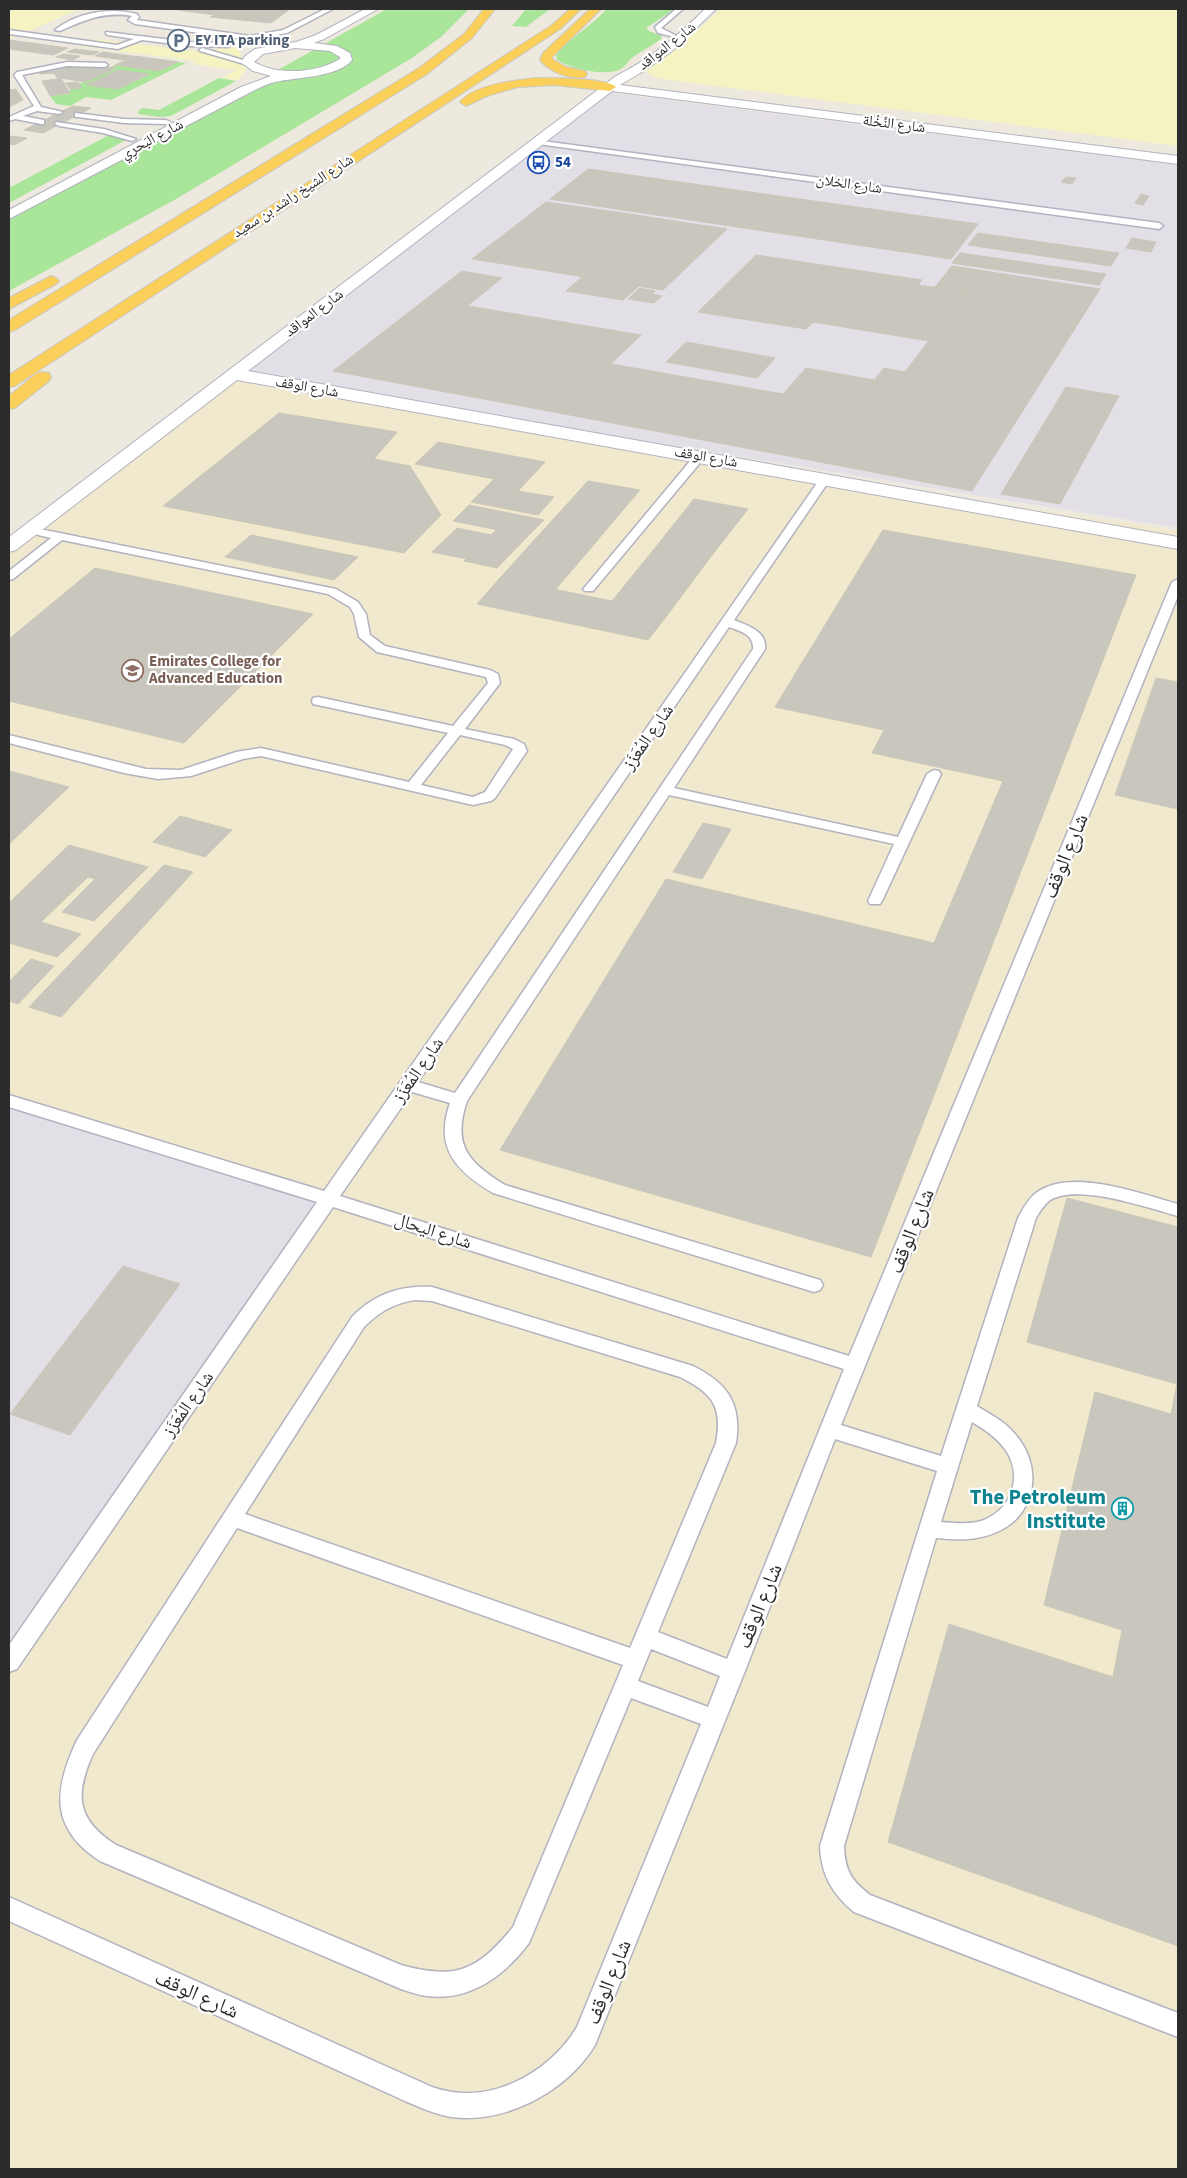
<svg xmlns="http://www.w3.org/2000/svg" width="1187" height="2178" font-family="'Source Sans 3','Noto Naskh Arabic',sans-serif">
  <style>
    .industrial { fill: #e2dfe7 }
    .education { fill: #f0e9cd }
    .green { fill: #a9e699; fill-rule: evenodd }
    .sand { fill: #f4f3c1 }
    .building { fill: #c9c7bd; stroke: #cac6b8 }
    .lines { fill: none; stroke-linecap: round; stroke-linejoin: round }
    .service-casing { stroke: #b2b2c0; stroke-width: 3 }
    .minor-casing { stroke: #b2b2c0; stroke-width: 2 }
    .trunk-casing { stroke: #c8c8c8; stroke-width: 2 }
    .service { fill: #fff; fill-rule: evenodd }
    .minor { fill: #fff; fill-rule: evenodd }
    .trunk { fill: #fad05a; fill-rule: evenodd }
    .labels { text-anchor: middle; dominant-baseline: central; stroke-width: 4.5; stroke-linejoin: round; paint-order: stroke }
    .far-service-label { font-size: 15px; font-weight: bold; fill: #4e5e75; stroke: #fff; text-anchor: start }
    .far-street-label { font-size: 15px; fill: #2c2c2c; stroke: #fff }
    .far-transit-label { font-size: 15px; font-weight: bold; fill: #164399; stroke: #fff; text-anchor: start }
    .far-education-label { font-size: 15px; font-weight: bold; fill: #785e54; stroke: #fff; text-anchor: start }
    .street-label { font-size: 18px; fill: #2c2c2c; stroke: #fff }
    .near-street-label { font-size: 21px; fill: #2c2c2c; stroke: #fff }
    .near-culture-label { font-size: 21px; font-weight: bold; fill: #0d838f; stroke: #fff; text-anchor: end }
  </style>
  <rect width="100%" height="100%" fill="#eee9de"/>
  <g class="industrial">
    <polygon points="603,92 1178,165 1178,528 234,374"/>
    <polygon points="9,1092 329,1199 9,1660"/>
  </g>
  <polygon class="education" points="234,374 826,478 1178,531 1178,2169 9,2169 9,1660 329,1199 9,1101 9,546"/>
  <g class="green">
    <polygon points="387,9 469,9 441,37 412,58 176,199 9,291 9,220"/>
    <polygon points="526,9 550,9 526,27 512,26"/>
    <path d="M607,9H675L646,28L649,31L662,36L661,39C652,46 641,51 632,58C628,61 625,67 621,69C605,77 571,69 557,60L556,55C571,37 591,26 607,9Z"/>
    <path d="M178,62L186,63L111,100L86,97L70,106L56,104L50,96L69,94L70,89L81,88L79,84L115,69L110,68L115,65L159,71ZM118,70L148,75L118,89L87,85Z"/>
    <polygon points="219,78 236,81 171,116 160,117 138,114 139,110 143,108 159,110"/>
    <polygon points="111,134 124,136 126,140 9,203 9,188"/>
  </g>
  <g class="sand">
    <polygon points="9,9 79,9 13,38 9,37"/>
    <polygon points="721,9 1178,9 1178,146 670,80 654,77 643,69 705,24"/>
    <polygon points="95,39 210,53 230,43 237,44 246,70 238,80 222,78 236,70 192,64 196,61 79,46"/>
  </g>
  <g class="building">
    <polygon points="171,9 290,9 271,23 210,17 215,15"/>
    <polygon points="9,40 68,48 53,55 9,49"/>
    <polygon points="75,49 99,52 92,55 67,52"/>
    <polygon points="103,52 132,56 124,60 95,56"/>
    <polygon points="64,54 80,56 73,60 56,57"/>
    <polygon points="135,56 178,62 159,71 115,65"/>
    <polygon points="85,64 116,68 86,82 61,78 70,93 50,96 42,81 58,79 54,73 40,74 37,69"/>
    <polygon points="118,70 149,74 118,89 86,85"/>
    <polygon points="78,82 82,88 70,89 66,83"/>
    <polygon points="16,89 23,100 9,107 9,90"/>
    <polygon points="73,106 91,108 43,133 24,130"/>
    <polygon points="9,136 10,136 27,138 14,145 9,144"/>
    <polygon points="588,169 757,193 724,225 550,199"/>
    <polygon points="1066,177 1076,178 1072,184 1061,182"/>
    <polygon points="757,193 978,224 951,259 724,225"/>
    <polygon points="1141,194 1149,196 1143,205 1135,203"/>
    <polygon points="546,202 629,214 560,273 472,259"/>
    <polygon points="629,214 727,229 663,290 560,273"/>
    <polygon points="978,233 1119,253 1111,266 968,245"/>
    <polygon points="1132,238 1156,242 1151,252 1126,248"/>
    <polygon points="960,253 1106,274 1099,285 952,263"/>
    <polygon points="756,255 922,280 918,285 966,292 929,341 813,322 806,329 698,312"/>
    <polygon points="952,266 1100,289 1086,311 935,287"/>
    <polygon points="462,271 502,278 376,379 333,371"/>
    <polygon points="582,277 639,286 623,300 566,291"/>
    <polygon points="640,288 655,291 652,294 662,296 654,303 628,299"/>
    <polygon points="966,292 1086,311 972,491 799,458 842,404 853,407 884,368 905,372"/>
    <polygon points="468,306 641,335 559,413 376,379"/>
    <polygon points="686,342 775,358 757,378 666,362"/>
    <polygon points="611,364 783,394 806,368 874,380 853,407 842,404 799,458 559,413"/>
    <polygon points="1066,387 1119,396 1060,504 1001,494"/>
    <polygon points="279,413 397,432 374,459 410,466 441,515 404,553 163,506"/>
    <polygon points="438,442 545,462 518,491 488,485 494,479 415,464"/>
    <polygon points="588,481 640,490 611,524 558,514"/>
    <polygon points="488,485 518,491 554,497 538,515 471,502"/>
    <polygon points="694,499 748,509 709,559 655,548"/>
    <polygon points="469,505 544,520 528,536 453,521"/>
    <polygon points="558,514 611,524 591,548 537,537"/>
    <polygon points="457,528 491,535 467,559 432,552"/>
    <polygon points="496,530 528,536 497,568 464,561"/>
    <polygon points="883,530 1136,575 871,1257 500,1150 666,879 934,943 1003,781 872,753 884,730 775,707"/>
    <polygon points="251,535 358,557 334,580 225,557"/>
    <polygon points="537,537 591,548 555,590 500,578"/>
    <polygon points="655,548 709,559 669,613 612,601"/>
    <polygon points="95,568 313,614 184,743 9,701 9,639"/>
    <polygon points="500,578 612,601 669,613 648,640 477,604"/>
    <polygon points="1156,678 1178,682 1178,809 1115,795"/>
    <polygon points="9,771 69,787 9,844"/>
    <polygon points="180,816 232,830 205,857 153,842"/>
    <polygon points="703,823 731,829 702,879 673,872"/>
    <polygon points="69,845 148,867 128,887 88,877 41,922 81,934 57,957 9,943 9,903"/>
    <polygon points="164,865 193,872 61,1017 29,1007"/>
    <polygon points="96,878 128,887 94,921 62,912"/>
    <polygon points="31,959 54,966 18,1004 9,1001 9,982"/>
    <polygon points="1067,1198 1178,1227 1178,1946 888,1842 949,1624 1113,1677 1122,1630 1044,1605 1095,1392 1171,1414 1177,1384 1027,1342"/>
    <polygon points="123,1266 180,1284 70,1435 10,1414"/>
  </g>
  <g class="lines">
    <defs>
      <g id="service">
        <path d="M325,9H333L287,33L250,40L135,24L128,20L132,16C105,11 85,20 60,31L55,30C77,12 110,7 137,14L139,17L137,20L250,36L283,30Z"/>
        <polygon points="676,9 683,9 661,28 675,35 675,37 658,33 655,27"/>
        <polygon points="9,30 117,45 134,39 108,35 106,34 106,32 189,42 228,43 231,45 228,47 189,46 142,40 118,49 9,34"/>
        <polygon points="202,48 250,62 251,63 248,65 200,51 199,50"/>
        <polygon points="67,62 105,63 108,65 105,67 67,66 22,75 41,107 63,112 59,114 37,111 23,116 44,120 44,124 41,124 15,119 9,121 9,117 34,106 14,75 17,72"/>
        <polygon points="75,113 124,119 166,120 170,122 166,124 124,123 78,117 75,117"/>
        <polygon points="56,122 104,129 136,139 132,141 103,133 59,126 55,124"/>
        <polygon points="535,140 1159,223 1163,226 1159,229 538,144 534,142"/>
        <polygon points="700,453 704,454 705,456 704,458 593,591 585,591 583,589 585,587 696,454"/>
        <path d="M826,475L831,478L734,620C748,626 767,631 765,649L674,788L898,837L927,774L934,770L939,771L941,774L882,901L880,904H870L868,901L894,844L669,795L467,1101C452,1145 468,1162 505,1185L820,1280L823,1285L820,1290L814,1292L493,1193C456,1171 434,1148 450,1103L412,1092L340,1196L849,1356L1172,582L1178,579V596L841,1425L941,1456L1018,1218C1023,1209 1028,1199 1036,1193C1071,1167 1141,1194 1178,1204V1216C1148,1208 1079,1183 1050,1200C1044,1205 1040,1211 1036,1218L977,1406C990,1414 1004,1421 1014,1433C1043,1464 1038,1514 997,1532C977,1541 957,1540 936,1538L844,1846C845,1871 851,1880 870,1895L1178,2013V2037L854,1912C832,1894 821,1874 820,1846L937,1471L835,1439L745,1671L595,2045C569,2088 515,2119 463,2118C443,2118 424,2109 405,2101L9,1921V1897L432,2087C487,2107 548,2075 577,2027L701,1724L631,1698L529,1943C504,1976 471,2001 427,1996C418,1995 410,1992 401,1989L100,1861C49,1828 54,1789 77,1740L352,1317C374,1294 401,1285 432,1287L693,1366C727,1383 742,1403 736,1443L658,1632L727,1659L844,1369L333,1207L17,1669L9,1672V1645L317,1202L9,1107V1095L324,1191L822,476ZM729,627C741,631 754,635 753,649L455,1093L418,1082ZM415,1300L432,1301L680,1377C712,1393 723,1406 716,1443L630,1648L245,1514L364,1327C379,1312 394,1303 415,1300ZM972,1422C984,1429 996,1437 1005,1449C1023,1475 1013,1508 984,1520C971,1525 955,1523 941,1522ZM237,1528L623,1665L513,1927C477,1971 456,1980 401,1965L116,1845C77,1820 74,1796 93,1754ZM651,1649L720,1676L708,1707L638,1681Z"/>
        <path d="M30,527L336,589L358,602L366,614L370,635L385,646L490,670L498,674L500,683L465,729L514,739L524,744L527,751L495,798L491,801L473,805L261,756L243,759L191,776L158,779L124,773L9,743V735L146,769L181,770L236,752L261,748L409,782L448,733L313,704L312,701L313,698L318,697L453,726L488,683L486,677L377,652L359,637L354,614L350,607L328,594L62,540L13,579L9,580V571L51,538L26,532L24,530ZM460,735L505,745L513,749L485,792L473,797L421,785Z"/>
      </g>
      <g id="minor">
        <path d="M365,9H378L324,39L314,43L337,46L350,53L352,60C337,78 296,77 275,82C266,84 257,89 249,93L9,219V210L241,87L271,76L253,71L242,63L244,57L255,49L296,42L316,35ZM295,48L330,51L340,57V59C316,73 279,76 254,62L263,54Z"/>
        <path d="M705,9H716L672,51L647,69L620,85L1178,156V164L612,91L248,371L1178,537V549L237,380L16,550L9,552V537L616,76C649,60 679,35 705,9Z"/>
      </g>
      <g id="trunk">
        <polygon points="484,9 495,9 472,38 427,74 15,330 9,332 9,320 419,68 464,34"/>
        <polygon points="570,9 581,9 560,29 15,386 9,387 9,375 552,25"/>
        <path d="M590,9H601L553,56L552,59L566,67L585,71L587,74L585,77C571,80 549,72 540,60L543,53Z"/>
        <path d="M536,78C551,78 608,78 616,87L610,91L554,85L518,87L487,96L466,106L460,102C474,85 515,80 536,78Z"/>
        <polygon points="51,276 56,278 59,281 56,284 9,309 9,298"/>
        <polygon points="43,372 49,373 51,377 49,381 15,408 9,409 9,396 37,373"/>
      </g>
    </defs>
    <use href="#service" class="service-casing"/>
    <use href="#minor" class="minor-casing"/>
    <use href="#trunk" class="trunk-casing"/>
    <use href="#service" class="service"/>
    <use href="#minor" class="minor"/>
    <use href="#trunk" class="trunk"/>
  </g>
  <defs>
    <symbol id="parking-ring" viewBox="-11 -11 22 22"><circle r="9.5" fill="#fff" stroke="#5c6f8a" stroke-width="1.5"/><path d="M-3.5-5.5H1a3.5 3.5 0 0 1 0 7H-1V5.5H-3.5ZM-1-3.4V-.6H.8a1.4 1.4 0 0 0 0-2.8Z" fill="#5c6f8a"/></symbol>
    <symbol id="bus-ring" viewBox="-11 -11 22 22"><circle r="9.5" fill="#fff" stroke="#1a4fb4" stroke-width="1.5"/><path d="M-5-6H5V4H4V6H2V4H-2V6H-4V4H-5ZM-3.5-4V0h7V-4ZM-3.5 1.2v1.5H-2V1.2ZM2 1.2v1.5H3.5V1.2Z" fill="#1a4fb4"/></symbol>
    <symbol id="school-ring" viewBox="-11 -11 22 22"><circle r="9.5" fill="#fff" stroke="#8d6e63" stroke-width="1.5"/><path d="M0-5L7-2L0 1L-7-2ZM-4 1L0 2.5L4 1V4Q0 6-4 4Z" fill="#8d6e63"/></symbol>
    <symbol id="building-ring" viewBox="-11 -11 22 22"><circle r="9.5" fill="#fff" stroke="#0f9aa8" stroke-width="1.5"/><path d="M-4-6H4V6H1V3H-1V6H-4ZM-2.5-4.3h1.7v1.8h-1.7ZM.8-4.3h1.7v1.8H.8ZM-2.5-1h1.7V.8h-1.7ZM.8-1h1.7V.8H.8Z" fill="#0f9aa8"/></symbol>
  </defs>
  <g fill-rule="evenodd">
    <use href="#parking-ring" x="166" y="28" width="25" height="25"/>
    <use href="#bus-ring" x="526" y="150" width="25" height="25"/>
    <use href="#school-ring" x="120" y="658" width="25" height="25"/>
    <use href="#building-ring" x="1110" y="1496" width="25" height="25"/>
  </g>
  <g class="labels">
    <g class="far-service-label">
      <text x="195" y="40">EY ITA parking</text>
    </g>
    <g class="far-street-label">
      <text transform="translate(667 46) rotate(-38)">شارع المواقد</text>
      <text transform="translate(894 124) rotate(7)">شارع النَّخْلة</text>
      <text transform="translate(152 139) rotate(-28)">شارع البَحرِي</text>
      <text transform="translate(849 184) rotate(8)">شارع الخلان</text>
      <text transform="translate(293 196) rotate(-33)">شارع الشيخ راشد بن سعيد</text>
      <text transform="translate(314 313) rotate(-37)">شارع المواقد</text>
      <text transform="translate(307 387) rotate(10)">شارع الوقف</text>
      <text transform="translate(706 457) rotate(10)">شارع الوقف</text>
    </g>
    <g class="far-transit-label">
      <text x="555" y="162">54</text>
    </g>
    <g class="far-education-label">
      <text x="149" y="661">Emirates College for<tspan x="149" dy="17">Advanced Education</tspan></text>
    </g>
    <g class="street-label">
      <text transform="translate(648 737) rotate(-55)">شارع المُعَزَز</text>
      <text transform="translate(418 1070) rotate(-55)">شارع المُعَزَز</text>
      <text transform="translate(433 1231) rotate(18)">شارع اليحال</text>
      <text transform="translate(188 1404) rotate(-55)">شارع المُعَزَز</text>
    </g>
    <g class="near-street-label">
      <text transform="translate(1065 856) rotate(-68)">شارع الوقف</text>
      <text transform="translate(911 1231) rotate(-68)">شارع الوقف</text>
      <text transform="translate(759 1606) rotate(-68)">شارع الوقف</text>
      <text transform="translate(608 1982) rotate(-68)">شارع الوقف</text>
      <text transform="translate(197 1994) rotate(24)">شارع الوقف</text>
    </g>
    <g class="near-culture-label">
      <text x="1106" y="1497">The Petroleum<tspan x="1106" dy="24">Institute</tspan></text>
    </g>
  </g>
  <rect width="1187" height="2178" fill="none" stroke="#2c2c2c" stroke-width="20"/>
</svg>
